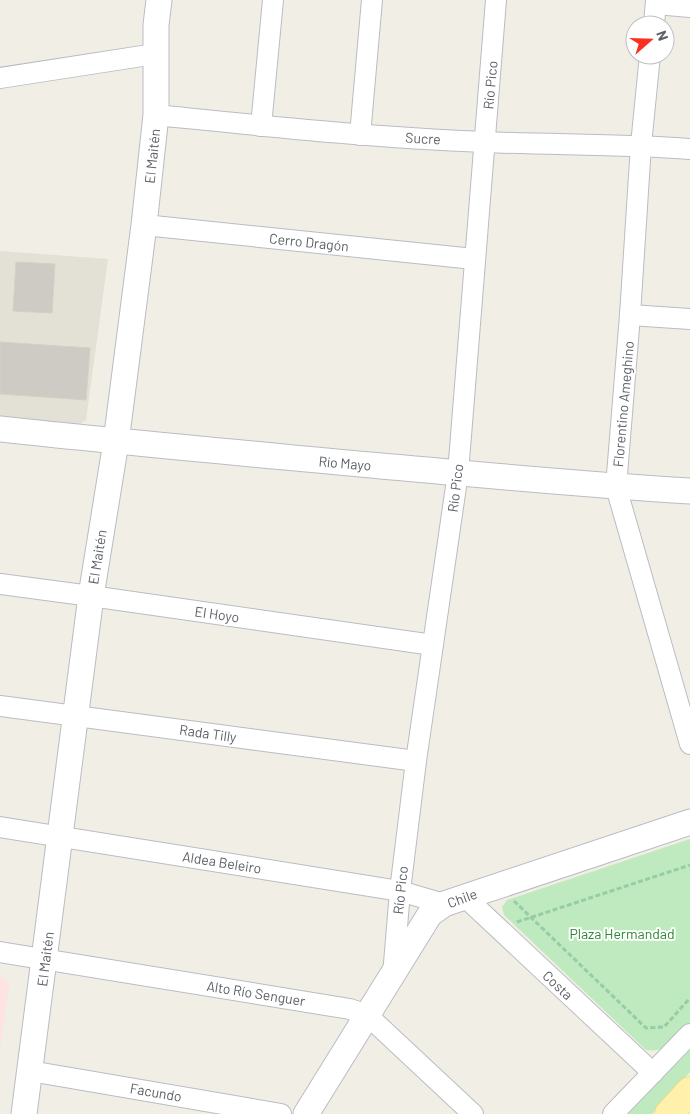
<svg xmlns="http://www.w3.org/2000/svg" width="690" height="1114" font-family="Barlow,sans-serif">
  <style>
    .education { fill: #e3e0d5 }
    .medical { fill: #fee3e0 }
    .green { fill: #bfeabf }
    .building { fill: #cecbc4; stroke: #d6d0c2 }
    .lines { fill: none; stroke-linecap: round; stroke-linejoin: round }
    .minor-casing { stroke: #b9bdc2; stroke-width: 22 }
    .tertiary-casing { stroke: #b9bdc2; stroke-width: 27 }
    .primary-casing { stroke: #ffcd4f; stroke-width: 29 }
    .path { stroke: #96cca6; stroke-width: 3; stroke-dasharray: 5 2.5; stroke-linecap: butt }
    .minor { stroke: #fff; stroke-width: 20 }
    .tertiary { stroke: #fff; stroke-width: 25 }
    .primary { stroke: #fff1ab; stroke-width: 28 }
    .labels { text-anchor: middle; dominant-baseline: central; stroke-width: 4; stroke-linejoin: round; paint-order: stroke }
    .street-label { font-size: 14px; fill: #5c6167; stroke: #fff }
    .park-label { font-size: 14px; fill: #2c8730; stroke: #fff }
  </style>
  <rect width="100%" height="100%" fill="#f1eee5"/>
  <polygon class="education" points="0,251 108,259 86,420 74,428 0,423"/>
  <polygon class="medical" points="0,976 3,977 9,985 0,1049"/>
  <g class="green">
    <path d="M690,839V1022C676,1038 669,1053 646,1050L504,915L502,907L507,900Z"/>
    <polygon points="690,1043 690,1072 656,1110 652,1114 624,1114"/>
  </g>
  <g class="building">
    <polygon points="16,262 55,264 52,313 13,311"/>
    <polygon points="0,342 90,348 86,400 0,394"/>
  </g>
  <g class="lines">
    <defs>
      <g id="minor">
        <polyline points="656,4 690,7"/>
        <polyline points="654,25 656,0"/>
        <polyline points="650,55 641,145 630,315 616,487 690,744"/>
        <polyline points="0,78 155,54"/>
        <path d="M156,115C265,126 375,138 485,142C553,145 622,144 690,149"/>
        <polyline points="261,126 273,0"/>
        <polyline points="360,135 372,0"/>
        <polyline points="144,225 474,259"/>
        <polyline points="630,315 690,319"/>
        <polyline points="0,584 91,596 433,645"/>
        <polyline points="0,706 416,761"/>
        <polyline points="0,827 400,891 444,904"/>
        <polyline points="465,897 653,1073"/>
        <polyline points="0,952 350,1009 367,1015 473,1114"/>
        <polyline points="393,975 400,891 416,761 458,473 496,0"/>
        <polyline points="30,1071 281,1114"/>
        <polyline points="613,1114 690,1034"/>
      </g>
      <g id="tertiary">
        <path d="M0,429C127,443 254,454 381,466C484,475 587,485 690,491"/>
        <polyline points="24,1114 91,596 116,442 144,225 156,115 156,25 159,0"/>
        <polyline points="306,1114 430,914 444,904 690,822"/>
      </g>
      <polyline id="primary" points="669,1114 690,1091"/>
    </defs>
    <use href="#minor" class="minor-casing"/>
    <use href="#tertiary" class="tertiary-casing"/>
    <use href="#primary" class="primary-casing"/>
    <g class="path">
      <polyline points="514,901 646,1028 664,1027 690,998"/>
      <polyline points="517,922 690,865"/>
    </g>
    <use href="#minor" class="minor"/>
    <use href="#tertiary" class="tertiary"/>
    <use href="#primary" class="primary"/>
  </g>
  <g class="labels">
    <g class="street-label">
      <text transform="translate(490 85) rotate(-85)">Río Pico</text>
      <text transform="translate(423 138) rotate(3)">Sucre</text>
      <text transform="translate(152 156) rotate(-84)">El Maitén</text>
      <text transform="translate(309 242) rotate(6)">Cerro Dragón</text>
      <text transform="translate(623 404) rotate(-85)">Florentino Ameghino</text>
      <text transform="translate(345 463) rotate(5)">Río Mayo</text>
      <text transform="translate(455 488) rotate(-83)">Río Pico</text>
      <text transform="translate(97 557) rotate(-81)">El Maitén</text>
      <text transform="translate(217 614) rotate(8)">El Hoyo</text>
      <text transform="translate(208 733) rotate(8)">Rada Tilly</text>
      <text transform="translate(222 862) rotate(9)">Aldea Beleiro</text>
      <text transform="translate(400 890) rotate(-84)">Río Pico</text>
      <text transform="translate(462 898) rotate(-21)">Chile</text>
      <text transform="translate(45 959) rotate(-83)">El Maitén</text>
      <text transform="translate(558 985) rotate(43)">Costa</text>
      <text transform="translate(256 993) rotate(9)">Alto Río Senguer</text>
      <text transform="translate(156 1092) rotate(10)">Facundo</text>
    </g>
    <g class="park-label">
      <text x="622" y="933">Plaza Hermandad</text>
    </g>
  </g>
  <g transform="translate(650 40) rotate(70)"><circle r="24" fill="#ffffff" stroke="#bec0c2"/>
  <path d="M0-4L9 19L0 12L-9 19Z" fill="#fb3020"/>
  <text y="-8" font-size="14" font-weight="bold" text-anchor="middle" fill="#5c6167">N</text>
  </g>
</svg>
